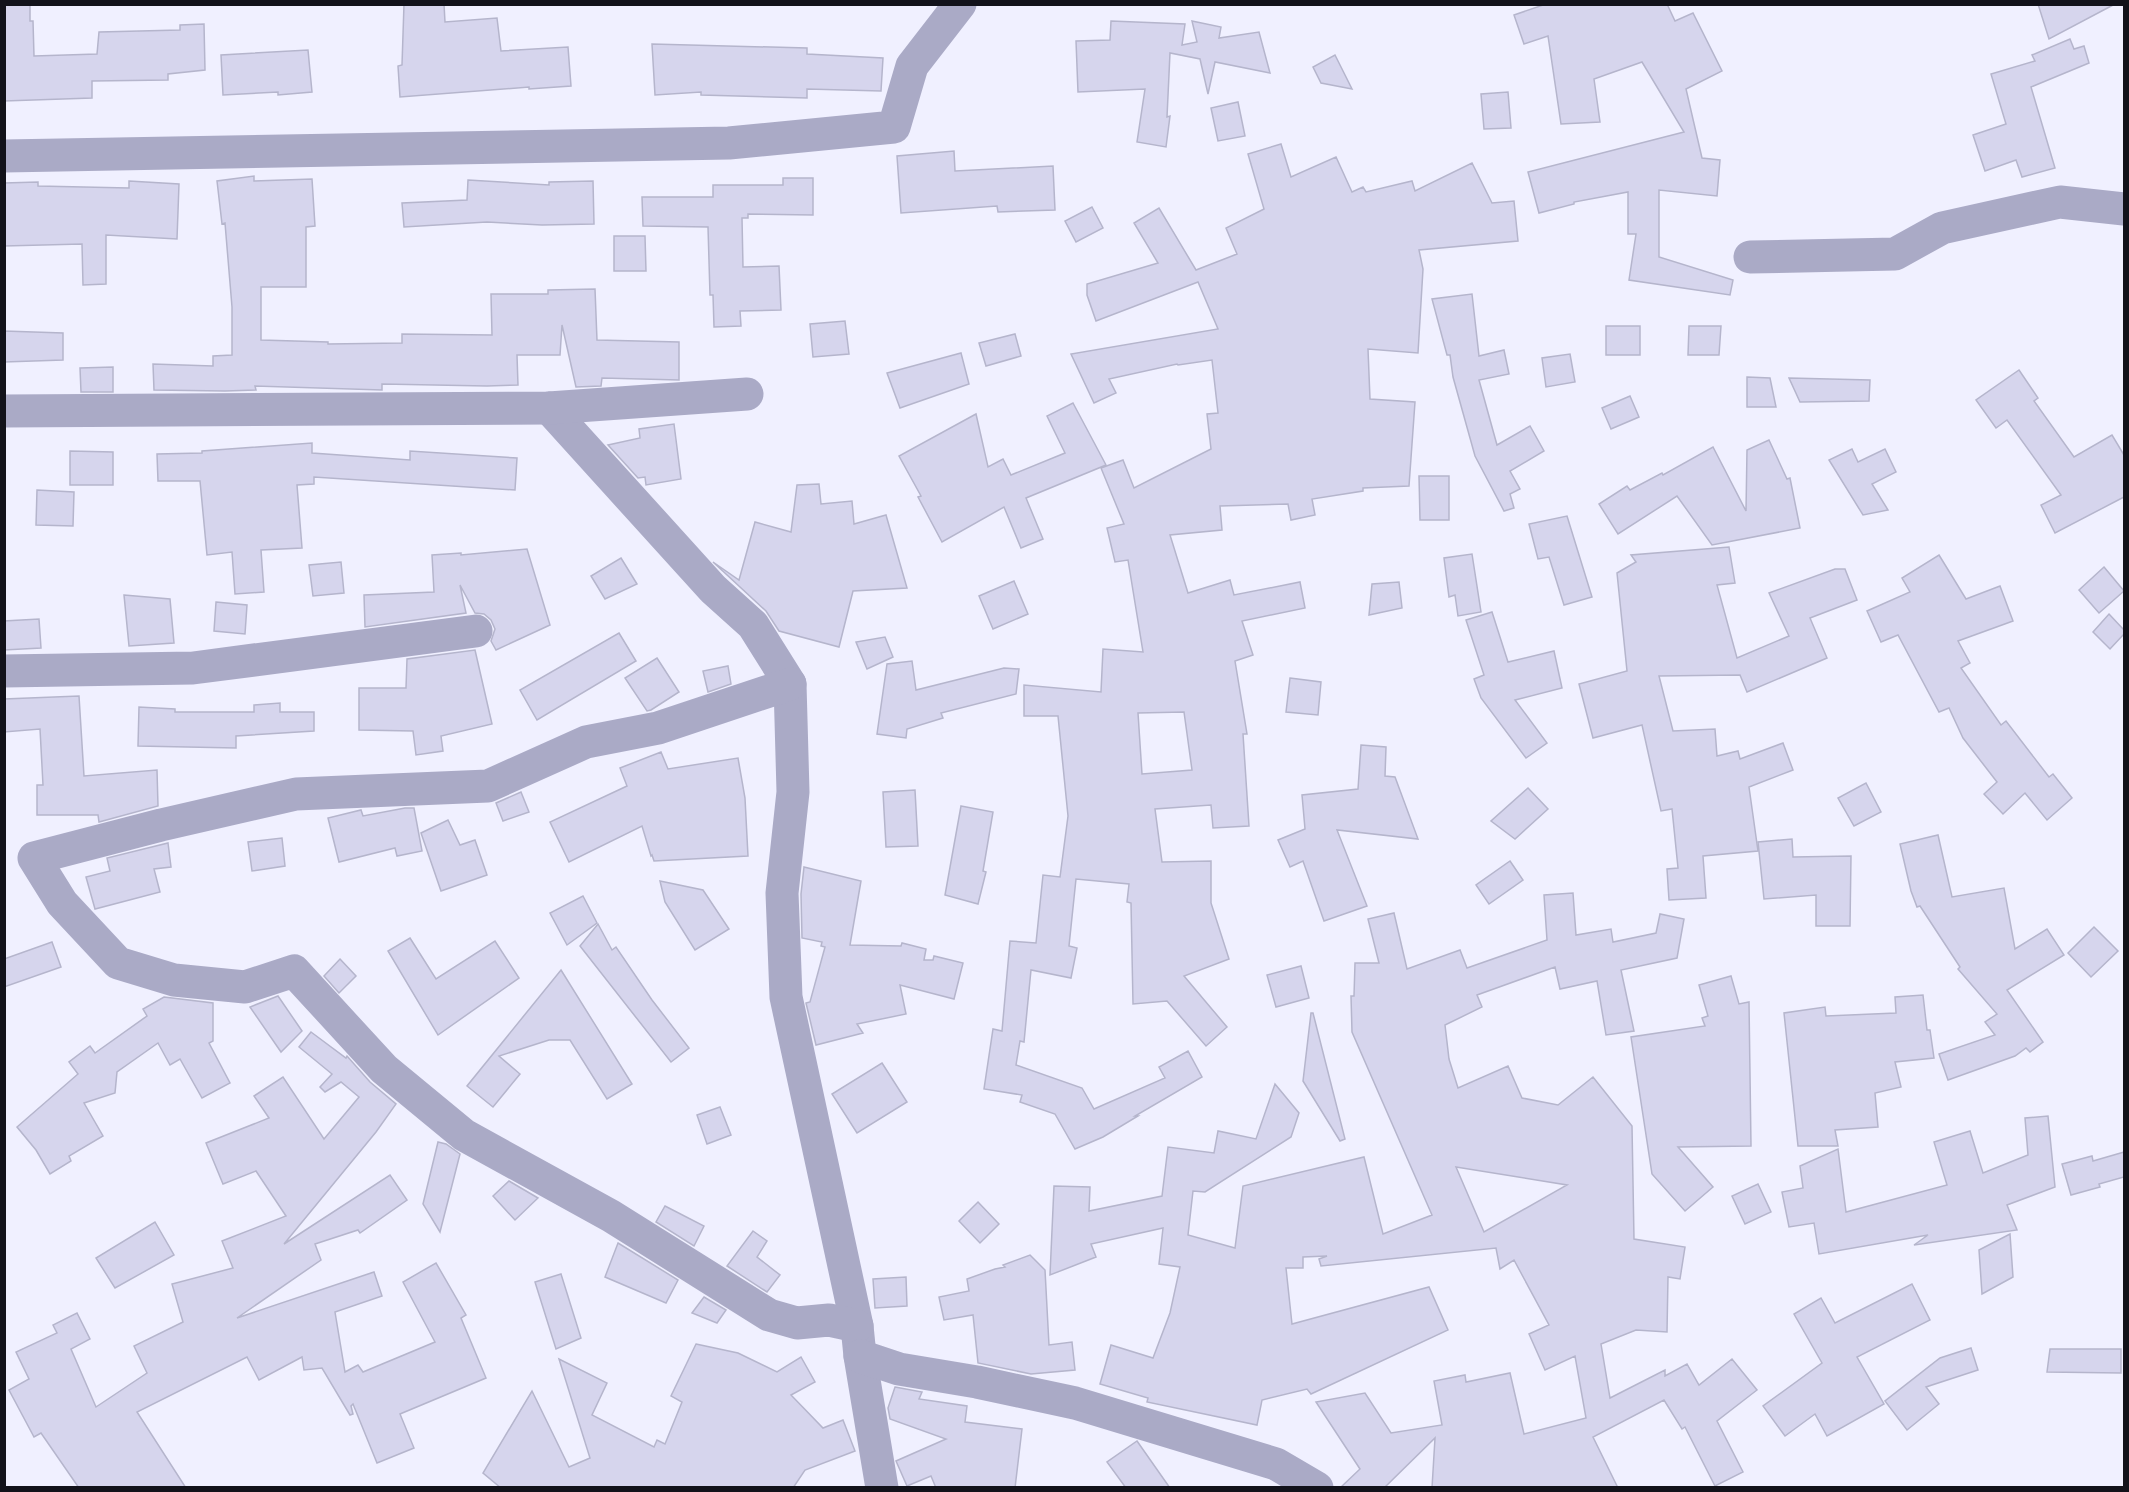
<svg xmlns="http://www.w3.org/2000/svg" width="2129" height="1492" font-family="'Fira Sans Condensed',sans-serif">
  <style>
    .building { fill: #d6d5ed; stroke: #b5b5cc; stroke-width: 1.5; fill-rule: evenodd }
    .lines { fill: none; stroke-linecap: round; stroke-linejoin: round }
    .minor { stroke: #aaaac6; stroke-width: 33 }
  </style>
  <rect width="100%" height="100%" fill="#f0f0ff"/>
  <g class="building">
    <polygon points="4,4 30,4 30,21 33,21 34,56 97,54 99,32 180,30 180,25 204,24 205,70 168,74 168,80 92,81 92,98 4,101"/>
    <polygon points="404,4 444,4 445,22 497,18 501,51 568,47 571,86 529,89 529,87 400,97 398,66 402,65"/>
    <polygon points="1546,4 1667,4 1675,21 1693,13 1722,71 1686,89 1702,158 1720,160 1717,196 1659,190 1659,257 1733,280 1730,295 1629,280 1636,234 1628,234 1628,192 1574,202 1574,204 1539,213 1528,172 1684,132 1642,62 1594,79 1600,122 1561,124 1548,36 1524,44 1514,15"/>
    <polygon points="2038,4 2115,4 2049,39"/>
    <polygon points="1111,21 1185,24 1182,45 1197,42 1192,21 1221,27 1219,38 1259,32 1270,73 1215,62 1208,94 1200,59 1170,53 1167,117 1170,116 1166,147 1137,142 1145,89 1078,92 1076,41 1110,40"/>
    <polygon points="2070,39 2074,49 2084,46 2089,63 2031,87 2055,168 2022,177 2016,160 1985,171 1973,135 2006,124 1991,74 2035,61 2032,55"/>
    <polygon points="652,44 807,48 807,54 883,58 881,91 807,89 807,98 701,95 701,92 655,95"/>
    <polygon points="308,50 312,92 278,95 278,92 223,95 221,55"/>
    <polygon points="1335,55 1352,89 1321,83 1313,67"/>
    <polygon points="1508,92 1511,128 1484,129 1481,94"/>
    <polygon points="1238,102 1245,136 1218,141 1211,108"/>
    <path d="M1281,144L1291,177L1336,157L1352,192L1363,187L1366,192L1412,181L1415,191L1472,163L1492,203L1514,201L1518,241L1419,250L1423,269L1418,353L1368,349L1370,399L1415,402L1409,486L1363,488V491L1312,499L1315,515L1291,520L1288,504L1220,506L1222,530L1170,535L1188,593L1230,580L1234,595L1300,582L1305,608L1242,621L1253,655L1235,661L1247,734H1243L1249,826L1213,828L1211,805L1155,809L1162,862L1211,861V903L1229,959L1184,976L1227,1027L1206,1046L1167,1001L1133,1004L1131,903L1127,902L1129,884L1076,879L1069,946L1077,948L1071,978L1031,970L1024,1042L1020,1041L1016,1065L1082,1088L1094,1109L1165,1078L1159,1067L1188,1051L1202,1077L1135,1116H1138L1103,1137L1075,1149L1055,1114L1020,1102L1022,1095L984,1089L993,1029L1002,1031L1010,941L1036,943L1043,875L1060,877L1068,816L1058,716H1024V685L1101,692L1103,649L1143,652L1128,560L1115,562L1107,528L1124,524L1101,468L1123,460L1134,488L1211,449L1207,414L1218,413L1212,360L1178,365L1177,364L1109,379L1116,393L1094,403L1071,354L1218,329L1198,282L1096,321L1087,295V284L1158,263L1134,223L1159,208L1196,270L1237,254L1226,228L1264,209L1248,154ZM1184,712L1192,770L1142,774L1138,713Z"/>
    <polygon points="954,151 955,171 1053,166 1055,210 998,212 997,206 901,213 897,156"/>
    <polygon points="254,176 254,181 312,179 315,226 306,227 306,287 261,287 261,340 328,342 328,344 402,343 402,334 492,335 491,294 548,294 548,290 595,289 597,340 679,342 679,380 602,378 601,386 576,387 562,325 560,355 517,355 518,385 487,386 382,384 382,390 255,386 256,390 225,391 154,390 153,364 213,366 213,356 232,355 232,307 225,223 222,224 217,181"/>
    <polygon points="783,178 813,178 813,215 748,214 748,218 742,218 743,267 779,266 781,310 740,311 741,326 714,327 713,295 710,295 708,227 643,226 642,197 713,197 713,185 783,185"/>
    <polygon points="468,180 549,185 549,182 593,181 594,224 542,225 487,222 404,227 402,203 467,200"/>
    <polygon points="129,181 179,184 177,239 106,235 106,284 83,285 82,244 4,246 4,183 38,182 38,186 129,188"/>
    <polygon points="1092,207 1103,228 1076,242 1065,221"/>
    <polygon points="614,236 645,236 646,271 614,271"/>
    <polygon points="1472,294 1479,356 1504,350 1509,374 1479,380 1497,445 1530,426 1544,451 1510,471 1520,489 1510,494 1514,508 1504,511 1475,456 1453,377 1450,355 1447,355 1432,299"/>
    <polygon points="845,321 849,354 813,357 810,324"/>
    <rect x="1606" y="326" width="34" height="29"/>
    <polygon points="1689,326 1721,326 1719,355 1688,355"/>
    <polygon points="4,331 63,333 63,360 4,362"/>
    <polygon points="1015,334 1021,356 986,366 979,343"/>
    <polygon points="961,353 969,384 900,408 887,373"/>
    <polygon points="1570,354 1575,382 1546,387 1542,358"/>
    <polygon points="113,367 113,392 81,392 80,368"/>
    <polygon points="2019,370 2038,398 2034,401 2074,457 2112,435 2124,455 2124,497 2055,533 2041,505 2061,495 2007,420 1996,428 1976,400"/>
    <polygon points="1747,377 1770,378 1776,407 1747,407"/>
    <polygon points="1789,378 1870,380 1869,401 1800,402"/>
    <polygon points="1630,396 1639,417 1611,429 1602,408"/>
    <polygon points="1073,403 1106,465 1026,498 1043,539 1021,548 1004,507 942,542 918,497 921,496 899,456 976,414 988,467 1003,459 1011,475 1065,453 1047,416"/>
    <polygon points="674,424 681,479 646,485 645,477 638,478 608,445 640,438 639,429"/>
    <polygon points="1769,440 1787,479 1790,478 1800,528 1712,545 1677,496 1618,534 1599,504 1627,486 1630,490 1662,473 1663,475 1713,447 1746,511 1747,450"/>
    <polygon points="312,443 312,453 410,460 410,451 517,458 515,490 314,477 314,484 297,485 302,548 261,550 264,592 235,594 232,552 207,555 200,481 158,481 157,454 202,453 202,451"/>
    <polygon points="1852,449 1858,462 1885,449 1896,472 1872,484 1888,510 1863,515 1829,460"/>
    <polygon points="70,451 113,452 113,485 70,485"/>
    <polygon points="1419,476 1449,476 1449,520 1420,520"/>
    <polygon points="819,484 821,504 852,501 854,524 886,515 907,588 853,591 839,647 779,631 766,611 713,562 739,580 755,522 791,532 797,485"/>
    <polygon points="37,490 74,492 73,526 36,525"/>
    <polygon points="1567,516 1592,597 1564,605 1549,557 1538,559 1529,524"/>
    <polygon points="1729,547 1735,583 1717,585 1737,658 1789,636 1769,593 1835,569 1845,569 1857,600 1810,618 1827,658 1747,692 1740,675 1659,676 1673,731 1715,729 1717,756 1738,751 1740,759 1783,743 1793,770 1749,787 1758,851 1703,856 1706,898 1669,900 1667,869 1678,868 1672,809 1661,811 1642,725 1593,738 1579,684 1627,671 1617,573 1636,562 1631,555"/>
    <polygon points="527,549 550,625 496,650 491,641 495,629 491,620 484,614 475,613 460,585 466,613 365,627 364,595 434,592 432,555 461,553 461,555"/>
    <polygon points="1472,554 1481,612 1458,616 1455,595 1449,597 1444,558"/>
    <polygon points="1939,555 1966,599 2000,586 2013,621 1958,641 1970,663 1961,668 2001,725 2006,721 2049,777 2053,774 2072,798 2047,820 2025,793 2003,814 1984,794 1997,782 1963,738 1949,708 1939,712 1898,635 1881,642 1867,611 1910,592 1902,578"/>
    <polygon points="621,558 637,584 605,599 591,576"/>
    <polygon points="341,562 344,593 313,596 309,565"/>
    <polygon points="2104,567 2124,591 2099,613 2079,590"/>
    <polygon points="1014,581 1028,614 993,629 979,596"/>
    <polygon points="1399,582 1402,608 1369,615 1372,584"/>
    <polygon points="124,595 170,599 174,643 129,646"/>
    <polygon points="216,602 247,605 245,634 214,631"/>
    <polygon points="1492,612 1508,662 1554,651 1562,688 1515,700 1547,743 1526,758 1481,698 1474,679 1484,675 1466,620"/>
    <polygon points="2109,614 2124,630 2124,634 2110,649 2093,632"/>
    <polygon points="39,619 41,648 4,650 4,621"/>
    <polygon points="619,633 636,661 537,720 520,690"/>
    <polygon points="885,637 893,657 867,669 856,642"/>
    <polygon points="475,650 492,724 441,736 443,751 416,755 413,731 359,730 359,688 406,688 407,659"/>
    <polygon points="657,658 679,692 651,710 647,711 625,678"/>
    <polygon points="912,661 916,690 1004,668 1019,669 1016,694 941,713 943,718 907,729 906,738 877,734 887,664"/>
    <polygon points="728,666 731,684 708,692 703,671"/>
    <polygon points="1290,678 1321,682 1318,715 1286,712"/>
    <polygon points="79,696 84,776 157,770 158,806 99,822 98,815 37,815 37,785 43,785 40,729 4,732 4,699"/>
    <polygon points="280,703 280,712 314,712 314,731 236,736 236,748 138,746 139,707 175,709 175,712 254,712 254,705"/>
    <polygon points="1361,745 1386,747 1385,776 1395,777 1418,839 1337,830 1367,906 1324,921 1303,861 1290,867 1278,840 1305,829 1302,795 1358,789"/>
    <polygon points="661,752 668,769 738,758 745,798 748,856 654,861 652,855 651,856 642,826 569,862 550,822 627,786 620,768"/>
    <polygon points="1866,783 1881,812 1854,826 1838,798"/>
    <polygon points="1528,788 1548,809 1515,839 1491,821"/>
    <polygon points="915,790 918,846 886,847 883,792"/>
    <polygon points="521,792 529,812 503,821 496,803"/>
    <polygon points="961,806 993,812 983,871 986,872 978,904 945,895"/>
    <polygon points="405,808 414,808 422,851 397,856 395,848 339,862 328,818 361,810 363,816"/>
    <polygon points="448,820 460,845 475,840 487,875 441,891 421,833"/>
    <polygon points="1938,835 1952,897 2004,888 2015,949 2047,929 2064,955 2007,990 2043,1042 2030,1052 2026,1048 2015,1056 1948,1080 1939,1054 1995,1035 1985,1022 1997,1014 1958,969 1960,967 1920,906 1917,907 1911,891 1900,844"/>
    <polygon points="282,838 285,866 252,871 248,842"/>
    <polygon points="1792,839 1793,857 1851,856 1850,926 1816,926 1816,895 1764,899 1758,842"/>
    <polygon points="168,843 171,867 154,869 160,892 95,909 86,877 110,871 107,858"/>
    <polygon points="1510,861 1523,880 1489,904 1476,885"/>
    <polygon points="804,867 861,881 850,945 901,946 902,943 926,949 924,960 933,960 934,956 963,963 954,999 900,985 906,1014 857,1024 863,1033 816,1045 806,1003 810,1002 825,947 821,946 822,942 802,938 801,894"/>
    <polygon points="660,881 703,890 729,929 695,950 665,902"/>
    <path d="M1573,893L1576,935L1611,929L1613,942L1656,933L1660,914L1684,919L1677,958L1621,970L1634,1031L1606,1035L1597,981L1560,989L1555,967L1477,995L1482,1007L1445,1025L1449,1059L1458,1088L1508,1066L1522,1098L1558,1105L1593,1077L1632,1126L1634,1239L1685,1247L1680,1279L1668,1277L1667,1332L1636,1330L1601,1344L1610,1398L1665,1370V1376L1687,1364L1699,1385L1732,1359L1757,1390L1717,1421L1743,1472L1715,1486L1685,1427L1682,1429L1664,1400L1593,1437L1618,1488H1432L1435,1438L1384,1488H1340L1360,1469L1316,1402L1365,1393L1391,1433L1442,1425L1434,1381L1465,1375L1466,1382L1510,1373L1524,1434L1586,1418L1575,1356L1545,1370L1529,1334L1549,1325L1514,1260L1500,1269L1496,1248L1321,1266L1319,1259L1327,1256L1303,1257V1268H1286L1292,1324L1429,1287L1448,1330L1311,1394L1307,1389L1262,1400L1257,1425L1147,1402L1148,1398L1100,1384L1111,1345L1153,1358L1170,1313L1180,1267L1159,1264L1163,1228L1091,1244L1096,1257L1050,1275L1054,1186L1090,1187L1089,1211L1162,1196L1168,1147L1214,1153L1218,1131L1256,1139L1275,1084L1299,1113L1291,1137L1205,1192L1193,1191L1188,1235L1235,1248L1243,1186L1364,1157L1383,1234L1432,1215L1352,1032L1351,996H1354L1355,963H1379L1368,919L1394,913L1407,969L1460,950L1467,968L1547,940L1544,895ZM1456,1167L1567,1185L1484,1232Z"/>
    <polygon points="583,896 597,923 567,945 550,913"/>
    <polygon points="598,924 612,950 616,947 652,1000 689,1048 671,1062 580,946"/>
    <polygon points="2094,927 2118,951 2091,977 2068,953"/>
    <polygon points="410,938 436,979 495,941 519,978 438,1035 388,951"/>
    <polygon points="52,942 61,967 4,987 4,959"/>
    <polygon points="340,959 356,976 339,993 324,976"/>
    <polygon points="1301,966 1309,998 1276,1007 1267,975"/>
    <polygon points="561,970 632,1084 607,1099 570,1040 549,1040 499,1056 520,1074 493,1107 467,1086"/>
    <polygon points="1731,976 1739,1004 1749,1002 1751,1146 1678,1147 1713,1187 1685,1211 1652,1174 1631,1037 1705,1026 1702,1018 1708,1016 1699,985"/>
    <polygon points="1923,995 1927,1030 1930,1030 1934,1058 1895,1062 1901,1087 1875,1093 1878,1127 1835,1130 1838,1146 1798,1146 1784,1013 1825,1007 1826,1016 1896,1013 1895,997"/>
    <polygon points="278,996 302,1031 281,1052 250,1007"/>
    <polygon points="164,997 213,1003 213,1041 209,1043 230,1083 202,1098 180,1059 170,1065 158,1043 117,1072 115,1093 84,1103 103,1136 69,1156 71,1161 50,1174 36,1150 17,1127 78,1074 69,1062 90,1046 95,1053 147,1016 143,1009"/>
    <polygon points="1311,1013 1313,1013 1345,1139 1340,1141 1303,1081"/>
    <polygon points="311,1032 346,1058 347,1056 370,1082 396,1104 376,1132 284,1244 390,1175 407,1200 360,1233 358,1230 315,1244 321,1260 237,1318 374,1272 382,1296 335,1312 345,1372 358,1365 363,1372 435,1342 403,1282 436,1263 466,1315 461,1318 486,1378 400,1414 414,1448 377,1463 353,1404 351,1406 353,1414 350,1415 322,1368 304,1370 302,1357 259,1380 247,1357 137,1412 186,1488 79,1488 41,1433 34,1437 9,1390 29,1379 16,1352 57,1333 53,1325 77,1313 90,1339 71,1349 96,1407 147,1373 134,1346 183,1322 172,1284 233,1268 222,1241 286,1216 256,1171 223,1184 206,1143 269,1118 254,1096 283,1077 324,1139 359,1097 341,1082 325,1092 320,1087 332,1074 299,1047"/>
    <polygon points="882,1063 907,1102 857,1133 832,1094"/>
    <polygon points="720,1107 731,1135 707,1144 697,1115"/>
    <polygon points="2048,1116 2055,1187 2007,1205 2017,1230 1914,1245 1928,1235 1819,1254 1814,1223 1789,1227 1782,1192 1803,1188 1800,1166 1838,1149 1846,1212 1947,1185 1934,1142 1970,1131 1983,1173 2028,1155 2025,1118"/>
    <polygon points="438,1142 446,1144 460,1154 440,1232 423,1204"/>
    <polygon points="2124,1152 2124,1177 2099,1184 2100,1187 2071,1195 2062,1164 2092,1156 2093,1161"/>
    <polygon points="509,1181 538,1198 515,1220 493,1196"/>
    <polygon points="1758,1184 1771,1212 1745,1224 1732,1196"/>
    <polygon points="978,1202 999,1224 980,1243 959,1221"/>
    <polygon points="665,1206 704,1226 694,1246 656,1222"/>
    <polygon points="155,1222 174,1255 115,1288 96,1258"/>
    <polygon points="753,1231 767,1241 757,1257 780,1275 767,1292 727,1266"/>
    <polygon points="2010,1234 2013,1277 1982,1294 1979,1250"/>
    <polygon points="618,1243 678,1280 666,1303 605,1277"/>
    <polygon points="1030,1255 1045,1270 1049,1345 1072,1342 1075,1370 1031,1374 978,1363 973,1315 944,1320 939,1297 969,1291 967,1279 995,1269 1005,1267 1003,1265"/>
    <polygon points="561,1274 581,1338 556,1349 535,1282"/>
    <polygon points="906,1277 907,1306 875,1308 873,1279"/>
    <polygon points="1912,1284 1930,1320 1857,1357 1884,1404 1827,1436 1815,1414 1785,1436 1763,1406 1822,1363 1794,1314 1821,1298 1835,1323"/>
    <polygon points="704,1297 726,1310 717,1323 692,1313"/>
    <polygon points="696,1344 738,1353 777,1372 801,1357 815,1382 791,1395 823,1428 843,1420 855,1451 805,1470 793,1488 501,1488 483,1473 532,1391 569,1467 590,1458 559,1359 607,1383 592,1415 654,1447 657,1440 665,1444 682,1402 671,1396"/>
    <polygon points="1971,1348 1978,1370 1926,1387 1939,1404 1907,1430 1885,1401 1940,1358"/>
    <polygon points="2050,1349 2121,1349 2121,1373 2047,1372"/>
    <polygon points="895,1387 922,1392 919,1399 967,1406 965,1422 1022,1429 1015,1488 936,1488 931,1476 907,1486 896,1461 946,1439 890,1419 888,1408"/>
    <polygon points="1137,1441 1170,1488 1126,1488 1107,1462"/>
  </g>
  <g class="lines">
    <g class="minor">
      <polyline points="4,156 729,143 894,127 912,66 960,4"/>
      <polyline points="1750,257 1895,254 1942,228 2060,202 2124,209"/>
      <polyline points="549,408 713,589 753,625 790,684 793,792 782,893 786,997 857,1326 860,1356 882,1488"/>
      <polyline points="4,411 549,408 747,394"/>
      <polyline points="4,671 193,668 476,631"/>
      <polyline points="790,684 658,728 586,742 488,786 296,794 161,825 34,858 62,903 118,963 174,980 245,987 294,971 384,1069 464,1135 611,1216 769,1315 797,1323 829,1320 857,1326"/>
      <polyline points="860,1356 899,1369 977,1382 1075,1403 1276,1464 1317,1488"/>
    </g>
  </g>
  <rect width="2129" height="1492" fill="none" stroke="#12121a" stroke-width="12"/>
</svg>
